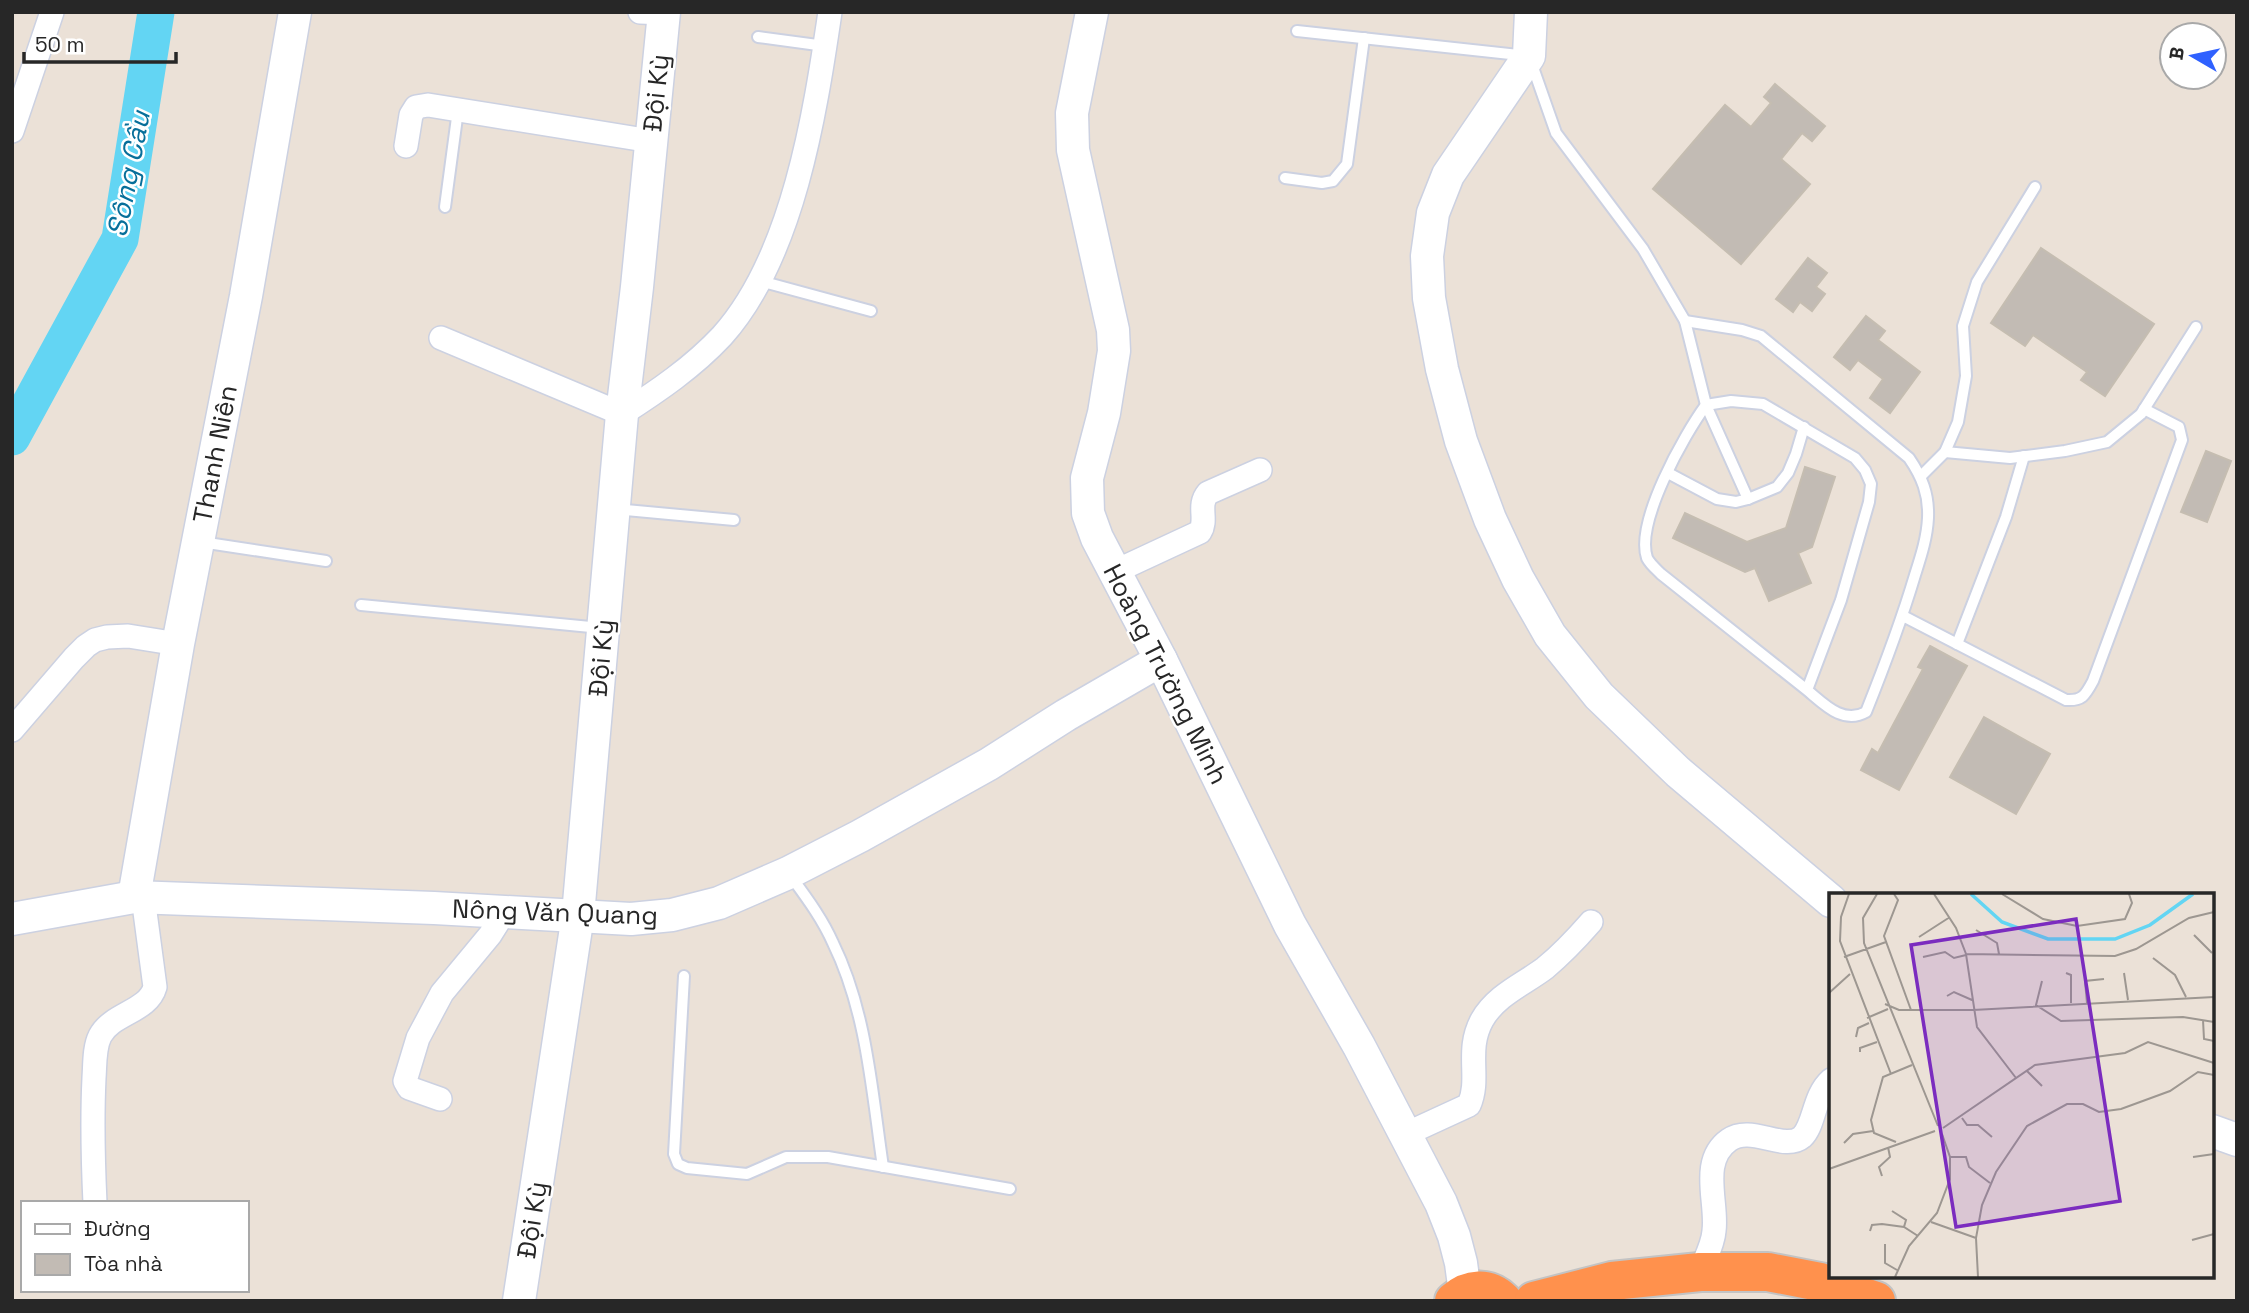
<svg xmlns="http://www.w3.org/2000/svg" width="2249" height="1313" font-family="'Space Grotesk',sans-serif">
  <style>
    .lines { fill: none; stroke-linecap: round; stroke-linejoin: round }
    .river { stroke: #63d5f3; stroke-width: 37 }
    .building { fill: #c2bbb4; stroke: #c5bdb1; stroke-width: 2 }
    .lane-casing { stroke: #ccd1e1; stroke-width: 14 }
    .street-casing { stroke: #ccd1e1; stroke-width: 26 }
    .secondary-casing { stroke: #ccd1e1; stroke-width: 35 }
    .highway-casing { stroke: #c3c3c3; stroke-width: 42 }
    .lane { stroke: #fff; stroke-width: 10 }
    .street { stroke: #fff; stroke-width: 23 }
    .secondary { stroke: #fff; stroke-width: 32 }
    .highway { stroke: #ff914d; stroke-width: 38 }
    .labels { text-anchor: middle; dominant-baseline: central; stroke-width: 5; stroke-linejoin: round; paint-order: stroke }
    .street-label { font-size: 26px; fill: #272727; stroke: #fff }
    .water-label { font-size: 28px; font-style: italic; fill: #076f9a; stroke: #fff }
    .inset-river { fill: none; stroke: #63d5f3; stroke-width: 3.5 }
    .inset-road { fill: none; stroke: #9d9791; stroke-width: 2 }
    .view { fill: #7b2cbf; fill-opacity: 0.15; stroke: #7b2cbf; stroke-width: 3.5 }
    .inset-edge { fill: none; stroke: #272727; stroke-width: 3.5 }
  </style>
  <rect width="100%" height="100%" fill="#ebe1d7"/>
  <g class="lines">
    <polyline class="river" points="12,437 120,239 156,12"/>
  </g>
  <g class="building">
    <polygon points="1775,84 1825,126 1812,141 1802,133 1781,159 1810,184 1741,264 1653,189 1725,105 1751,127 1771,103 1764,97"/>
    <polygon points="2041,248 2154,324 2105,396 2081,380 2087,372 2033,335 2025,346 1991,323"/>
    <polygon points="1808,258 1827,273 1816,287 1825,294 1812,311 1800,302 1793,312 1776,299"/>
    <polygon points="1866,316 1885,331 1878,340 1920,372 1890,413 1870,398 1883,379 1858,360 1850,370 1834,357"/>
    <polygon points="2206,451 2231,461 2207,522 2181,512"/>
    <polygon points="1805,467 1835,477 1812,547 1798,553 1811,583 1769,601 1755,568 1745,572 1673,538 1685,513 1747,542 1786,528"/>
    <polygon points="1930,646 1967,666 1899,790 1861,770 1872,749 1878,753 1923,669 1918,667"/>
    <polygon points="1984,717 2050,754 2016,814 1950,777"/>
  </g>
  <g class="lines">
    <defs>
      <g id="lane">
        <polyline points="1297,31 1529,56 1556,133 1643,249 1685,321 1706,405 1748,499"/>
        <polyline points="758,37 825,46"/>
        <polyline points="1285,178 1322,183 1333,181 1347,164 1364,38"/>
        <polyline points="445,207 458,110"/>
        <polyline points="760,281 871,311"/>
        <path d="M1685,321L1742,330L1761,336L1909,458C1922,477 1929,494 1928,518C1927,538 1921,556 1915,575C1901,622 1884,667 1866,712C1843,725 1824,704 1807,690L1661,574C1656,569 1650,564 1647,558C1635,522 1684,435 1706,405L1731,401L1763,404L1855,458L1865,470L1871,484L1869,502L1841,600L1807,690"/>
        <polyline points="1945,452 2010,458 2065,451 2107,442 2141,414 2196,327"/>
        <polyline points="1668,473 1717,499 1736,502 1748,499 1777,487 1788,473 1796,454 1804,427"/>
        <polyline points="1921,476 1945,452 1958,422 1966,376 1963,326 1977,282 2035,187"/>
        <polyline points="615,509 734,520"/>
        <polyline points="201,542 326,561"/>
        <polyline points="361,605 601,628"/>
        <path d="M1903,616L2066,700C2082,701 2085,696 2093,681L2182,440L2179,427L2144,409"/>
        <polyline points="1957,644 2006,517 2024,456"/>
        <path d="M790,875C806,897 822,918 833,943C867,1012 872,1093 883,1167"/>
        <polyline points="684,976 674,1154 678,1164 687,1168 747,1174 786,1157 828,1157 1010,1189"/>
      </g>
      <g id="street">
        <polyline points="640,12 664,13"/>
        <polyline points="12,131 52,12"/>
        <polyline points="406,146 411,115 416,107 428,105 651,141"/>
        <path d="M441,338L622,414C658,391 693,367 722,336C793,257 815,114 830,12"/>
        <path d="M1114,572L1200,532C1208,519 1197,506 1208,493L1260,470"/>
        <polyline points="12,730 74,658 86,646 95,640 107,637 128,636 178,644"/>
        <polyline points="440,1099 409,1088 405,1081 418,1038 442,993 490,935 505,911"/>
        <path d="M1406,1134L1469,1105C1481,1078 1465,1051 1482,1020C1496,995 1524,984 1545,968C1562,954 1577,938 1591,922"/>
        <path d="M95,1203C93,1161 92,1120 94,1078C95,1065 94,1048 100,1036C112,1013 148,1012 155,987L143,897"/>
        <path d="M1700,1272C1705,1259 1713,1245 1714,1231C1718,1203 1699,1161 1729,1140C1751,1124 1784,1152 1802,1137C1815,1125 1813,1096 1831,1080"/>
      </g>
      <g id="secondary">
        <polyline points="1092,12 1072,113 1073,150 1113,330 1114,351 1104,413 1087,478 1088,513 1097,538 1161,660 1290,925 1359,1046 1441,1203 1454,1236 1461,1263 1465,1293"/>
        <polyline points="1531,12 1529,56 1448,175 1433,213 1427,256 1429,298 1442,369 1461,441 1490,519 1518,579 1550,635 1599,696 1678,772 1831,901"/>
        <polyline points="134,897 178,644 246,296 295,12"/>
        <polyline points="12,919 134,897 434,908 631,919 672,915 719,903 788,873 860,836 989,764 1066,715 1161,660"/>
        <polyline points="2212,1131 2237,1140"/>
        <polyline points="519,1301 578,915 622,414 637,287 664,12"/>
      </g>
      <g id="highway">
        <path d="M1454,1301C1469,1288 1488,1286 1503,1301"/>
        <polyline points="1534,1301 1612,1281 1700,1272 1768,1272 1820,1282 1876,1301"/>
      </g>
    </defs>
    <use href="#lane" class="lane-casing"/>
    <use href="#street" class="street-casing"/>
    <use href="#secondary" class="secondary-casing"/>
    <use href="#highway" class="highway-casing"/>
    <use href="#lane" class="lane"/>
    <use href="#street" class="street"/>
    <use href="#secondary" class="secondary"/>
    <use href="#highway" class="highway"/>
  </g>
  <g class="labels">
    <g class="street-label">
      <text transform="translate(656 93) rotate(-84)">Đội Kỳ</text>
      <text transform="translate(215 454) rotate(-79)">Thanh Niên</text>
      <text transform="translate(601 658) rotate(-85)">Đội Kỳ</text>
      <text transform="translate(1166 674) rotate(63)">Hoàng Trường Minh</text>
      <text transform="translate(555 912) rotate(2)">Nông Văn Quang</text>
      <text transform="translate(532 1220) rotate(-81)">Đội Kỳ</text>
    </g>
    <g class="water-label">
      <text transform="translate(128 174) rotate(-79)">Sông Cầu</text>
    </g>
  </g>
  <g transform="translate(1829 893)">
    <rect width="385" height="385" fill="#ebe1d7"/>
    <path class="inset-river" d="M142,1L173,29L219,46H286L321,32L364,1"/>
    <path class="inset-road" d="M20,1L12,24L11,48L62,181M48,1L34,25L35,50L109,233M65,1L69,7L55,43L82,117M105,1L127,35L137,61L148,134L187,185M173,1L214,26L248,33L296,26L303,10L300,1M147,37L168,50L170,61M365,42L383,60M90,44L121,24M137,61L286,63L307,56L360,25L385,19M15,64L57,49M94,64L116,59L125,65L137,62M324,65L346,82L357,104M237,80L242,82V110M295,80L299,107M213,88L207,112L232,128L354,124L385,129M0,100L21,81M118,103L125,99L143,107M258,110L256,88L275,86M56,111L70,117H144L385,104M38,125L59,116M374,127L375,146L385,148M27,144L29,135L40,130M31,159V155L48,149M198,178L213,193M133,225L138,232H149L163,244M114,235L206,172L296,160L319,149L385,170M67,249L45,240L42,227L54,184L83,172M15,250L24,241L44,238M121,264H137L140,274L161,290M364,264L385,261M0,276L106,238M53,283L50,274L61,264L59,254M63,318L77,327L75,334M102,329L147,345M41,338L43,332L53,331L75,334L89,343M363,347L385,341M56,351V370L68,377M66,384L80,353L108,320L121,286V264L113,241M149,384L147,345L153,312L167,279L198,233L238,211H254L270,219L292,216L341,198L369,179L385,182"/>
    <path class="view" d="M247,26L291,308L127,334L82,52Z"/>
    <rect width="385" height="385" class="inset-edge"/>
  </g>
  <rect width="2249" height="1313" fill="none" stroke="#272727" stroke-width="28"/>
  <rect x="21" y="1201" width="228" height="91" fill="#ffffff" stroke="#a9a9a9" stroke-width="2"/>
  <rect x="35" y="1224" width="35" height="10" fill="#ffffff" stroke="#a9a9a9" stroke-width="2"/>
  <text x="84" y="1236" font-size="21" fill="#272727">Đường</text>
  <rect x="35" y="1254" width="35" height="21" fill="#c2bbb4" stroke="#a9a9a9" stroke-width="2"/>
  <text x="84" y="1271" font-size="21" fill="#272727">Tòa nhà</text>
  <g transform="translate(2193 56) rotate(279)"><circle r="33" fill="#ffffff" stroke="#a9a9a9" stroke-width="2"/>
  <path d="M0-5L12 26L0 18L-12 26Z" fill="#2f61ff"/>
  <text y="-10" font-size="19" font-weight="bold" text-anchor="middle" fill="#272727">B</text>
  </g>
  <path d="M24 52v10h152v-10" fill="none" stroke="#272727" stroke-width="3.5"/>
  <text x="35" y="52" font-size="21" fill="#272727" stroke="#ffffff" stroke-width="5" paint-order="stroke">50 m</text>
</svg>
